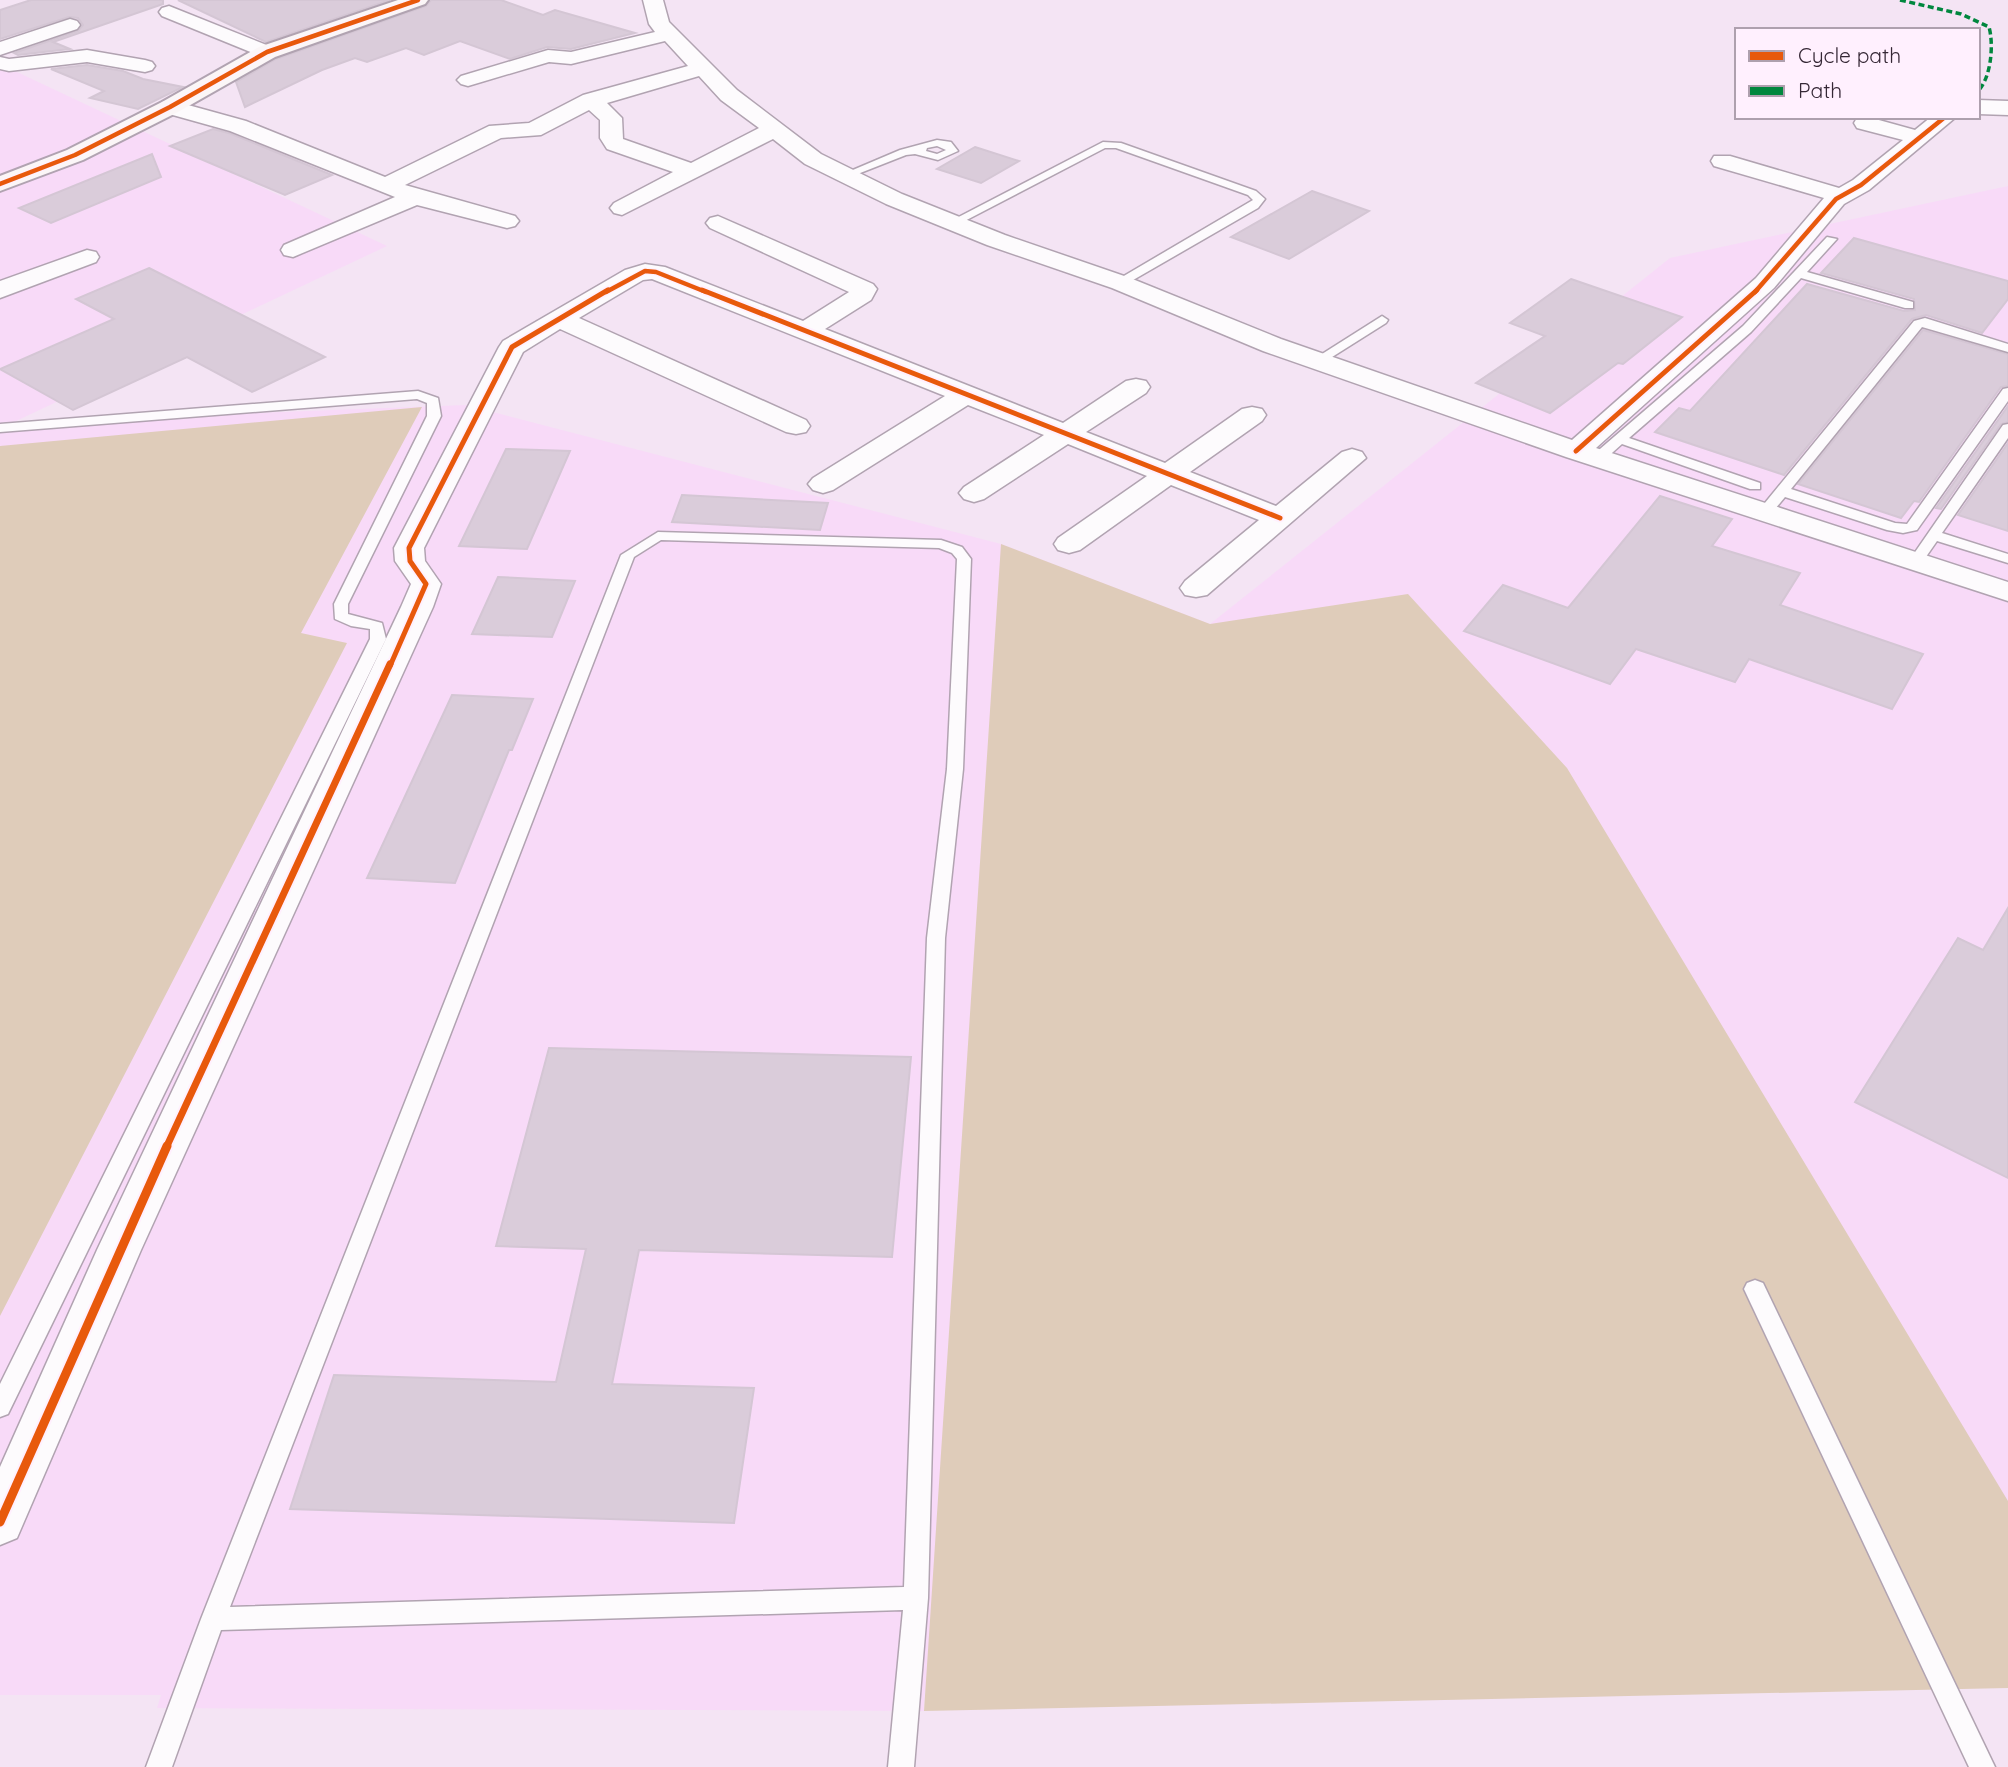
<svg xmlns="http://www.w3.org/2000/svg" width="2008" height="1767" font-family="Quicksand,sans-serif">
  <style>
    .built { fill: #f8daf8 }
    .green { fill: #dfccba }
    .building { fill: #daccda; stroke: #d4c6d4; stroke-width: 2 }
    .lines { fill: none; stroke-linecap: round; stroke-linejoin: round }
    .lane-casing { stroke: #b1a3b1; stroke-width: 3 }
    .street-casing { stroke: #b1a3b1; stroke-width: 3 }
    .secondary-casing { stroke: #b1a3b1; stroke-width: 4 }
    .lane { fill: #fdfbfd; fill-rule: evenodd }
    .street { fill: #fdfbfd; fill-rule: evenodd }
    .secondary { fill: #fbf6f7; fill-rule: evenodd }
    .quiet { stroke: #00873e; stroke-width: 3.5; stroke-dasharray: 6 3.5; stroke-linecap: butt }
    .cycleway-far3-casing { stroke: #fff0fe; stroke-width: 7 }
    .cycleway-far2-casing { stroke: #fff0fe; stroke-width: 9 }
    .cycleway-far1-casing { stroke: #fff0fe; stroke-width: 11 }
    .cycleway-casing { stroke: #fff0fe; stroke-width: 13 }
    .cycleway-far3 { stroke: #e8590c; stroke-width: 4.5 }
    .cycleway-far2 { stroke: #e8590c; stroke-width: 5 }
    .cycleway-far1 { stroke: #e8590c; stroke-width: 7 }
    .cycleway { stroke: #e8590c; stroke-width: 9 }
  </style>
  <rect width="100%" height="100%" fill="#f4e4f4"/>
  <polygon class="built" points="0,64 387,246 14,422 466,405 1001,544 1210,624 1670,258 2008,186 2008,1686 925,1691 924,1711 157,1708 161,1695 0,1695"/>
  <g class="green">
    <polygon points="422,407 301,633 347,643 0,1316 0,446"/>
    <polygon points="1001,544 1210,624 1408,594 1567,768 2008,1501 2008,1688 924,1711"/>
  </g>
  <g class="building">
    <polygon points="31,0 163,0 163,4 53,42 70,49 18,55 14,53 78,31 83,25 78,18 69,17 0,39 0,10"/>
    <polygon points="178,0 390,0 266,42"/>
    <polygon points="431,0 501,0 543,15 555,10 635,33 571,49 547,47 510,59 460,41 424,55 406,48 367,62 355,58 322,70 245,107 236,82 276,59 426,6"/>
    <polygon points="87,65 123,71 143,79 183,87 138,109 90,98 104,91 51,69"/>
    <polygon points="213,129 229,133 332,175 285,195 170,146"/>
    <polygon points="975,147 1019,161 981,183 937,169"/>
    <polygon points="152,154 161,177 51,223 19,208"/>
    <polygon points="1312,191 1369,211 1289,259 1231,237"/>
    <polygon points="1854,238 2008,281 2008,299 1982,333 1926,315 1912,319 1784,475 1655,432 1679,408 1690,411 1807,284 1904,311 1915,310 1914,299 1821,273"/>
    <polygon points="149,268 325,357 252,392 187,357 73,410 0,369 114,319 76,299"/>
    <polygon points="1571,279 1682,317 1623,364 1618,363 1550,413 1476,383 1545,336 1510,323"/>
    <polygon points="1923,330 2008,354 2008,386 2001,387 1919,502 1914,501 1901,518 1798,484"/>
    <polygon points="2008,406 2008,422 2001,424 1941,509 1936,508"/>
    <polygon points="2008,443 2008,531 1958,515"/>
    <polygon points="506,449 570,451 527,549 459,546"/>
    <polygon points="682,495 828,503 820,530 672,522"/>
    <polygon points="1660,496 1732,519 1712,546 1800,573 1780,605 1923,654 1892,709 1749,659 1735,682 1636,649 1610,684 1464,631 1503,585 1568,608"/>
    <polygon points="498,577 575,581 552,637 472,634"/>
    <polygon points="452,695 533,699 512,750 509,750 455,883 367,878"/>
    <polygon points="2008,908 2008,1178 1855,1102 1958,938 1983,950"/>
    <polygon points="549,1048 911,1057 892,1257 639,1250 612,1384 754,1388 734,1523 290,1509 334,1375 556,1382 586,1249 496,1246"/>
  </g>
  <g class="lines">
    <defs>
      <g id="lane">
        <path d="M937,140L951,142L958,151L938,160L915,154L906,155L850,177L841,175L900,150ZM937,146L946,150L937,154L926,151L927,148Z"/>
        <polygon points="1103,142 1121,143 1256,191 1265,199 1258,208 1121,287 1117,286 1117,280 1253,200 1248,195 1116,148 1105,148 957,225 947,223"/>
        <polygon points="1827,237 1837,239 1807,272 1913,302 1913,308 1905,308 1801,278 1751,332 1629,438 1760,483 1760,489 1750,489 1622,444 1603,461 1593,461 1593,455 1743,326"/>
        <polygon points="1382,316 1388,320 1386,323 1321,364 1313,364 1311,361"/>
        <polygon points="1925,318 2008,344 2008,352 1922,327 1791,489 1895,523 1907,524 2003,389 2008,388 2008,401 1917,530 1903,533 1887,530 1785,497 1770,515 1760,515 1760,509 1914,321"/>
        <polygon points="418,391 438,398 441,416 348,604 348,614 382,623 386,639 8,1414 0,1417 0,1384 370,639 370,629 351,626 335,619 334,604 427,416 427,403 417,399 0,432 0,424"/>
        <polygon points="2008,424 2008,438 1942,533 2008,554 2008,563 1937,541 1921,564 1911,564 1909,561 1911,558 2003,425"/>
        <path d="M658,532L941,540L962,547L971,559L963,769L945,938L928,1598L914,1767H888L903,1610L221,1630L172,1767H146L201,1619L621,555ZM661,540L939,548L952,553L957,559L947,769L927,938L904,1587L230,1607L634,557Z"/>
        <polygon points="1755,1280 1763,1283 1995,1767 1969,1767 1744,1289 1747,1283"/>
      </g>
      <g id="street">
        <path d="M643,0H663L669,22L737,90L821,154L902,194L1005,235L1130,278L1281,339L1572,440L1756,278L1824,198L1714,166L1711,161L1714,156H1730L1839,188L1853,180L1903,140L1857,128L1854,123L1857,118L1868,117L1915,130L1931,117H1956L1869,190L1844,204L1774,288L1596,448L2008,582V601L1566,457L1263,351L1112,288L987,245L886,204L805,164L773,139L622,215L614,213L610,208L614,203L673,172L607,149L600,138V120L589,110L541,135L501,138L405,185L515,216L519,221L515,226L507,228L417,205L293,257L284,255L281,250L284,245L395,197L230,131L162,112L159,107L162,102L170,100L246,121L385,177L489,126L529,123L583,95L688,66L665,41L571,64L549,62L468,86L461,84L457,80L461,76L548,50L571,52L655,32L649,24ZM699,76L721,100L759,128L691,163L623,139L622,118L607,103Z"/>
        <polygon points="169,6 274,48 277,52 274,56 260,56 162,16 159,12 162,8"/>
        <polygon points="70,19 77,21 80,25 77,29 0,55 0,42"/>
        <polygon points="87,50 145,60 152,62 155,66 152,70 145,72 87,62 9,71 0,69 0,57 9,59"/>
        <polygon points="1978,100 2008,101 2008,115 1978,114"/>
        <polygon points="718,216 873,284 877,289 871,300 825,329 1063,423 1126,381 1136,379 1146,381 1150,387 1146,393 1086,432 1165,463 1242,409 1252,407 1262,409 1266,415 1262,421 1190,472 1276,506 1342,452 1352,449 1362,452 1366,458 1207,595 1196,597 1185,595 1180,588 1185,581 1259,520 1171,485 1080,550 1069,553 1058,550 1054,544 1058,538 1147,476 1068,444 984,499 974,502 964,499 959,493 964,487 1044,435 968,405 833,490 823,493 813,490 808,484 813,478 945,396 652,279 643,280 579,318 806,420 810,426 806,432 796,434 786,432 560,329 523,352 424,548 425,561 441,584 433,607 141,1250 17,1538 0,1545 0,1467 97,1250 401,607 411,584 395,561 394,548 499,347 503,341 625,270 645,264 665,267 803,321 849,292 710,228 706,223 710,218"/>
        <polygon points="87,250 96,252 99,257 96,262 0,298 0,281"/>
      </g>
      <polygon id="secondary" points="398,0 428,0 425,4 275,57 178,112 83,160 0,191 0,176 67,150 162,102 259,47"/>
    </defs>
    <use href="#lane" class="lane-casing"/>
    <use href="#street" class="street-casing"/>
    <use href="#secondary" class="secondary-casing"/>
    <use href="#lane" class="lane"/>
    <use href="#street" class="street"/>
    <use href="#secondary" class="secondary"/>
    <path class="quiet" d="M1900,0L1961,14L1989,27C1994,45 1991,78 1978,91"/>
    <defs>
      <g id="cycleway-far3">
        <polyline points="0,184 75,155 170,107 267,52 418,0"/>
        <polyline points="606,292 645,271 656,272 706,292"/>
        <polyline points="1755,292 1836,199 1861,185 1945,117"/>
      </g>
      <g id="cycleway-far2">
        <polyline points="702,290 1280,518"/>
        <polyline points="1576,451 1757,290"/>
        <polyline points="390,666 426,584 410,561 409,548 512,347 608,290"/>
      </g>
      <polyline id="cycleway-far1" points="166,1148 390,664"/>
      <polyline id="cycleway" points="0,1522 167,1146"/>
    </defs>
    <use href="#cycleway-far3" class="cycleway-far3-casing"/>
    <use href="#cycleway-far2" class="cycleway-far2-casing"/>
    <use href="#cycleway-far1" class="cycleway-far1-casing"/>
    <use href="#cycleway" class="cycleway-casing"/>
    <use href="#cycleway-far3" class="cycleway-far3"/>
    <use href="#cycleway-far2" class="cycleway-far2"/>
    <use href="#cycleway-far1" class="cycleway-far1"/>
    <use href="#cycleway" class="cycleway"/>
  </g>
  <rect x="1735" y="28" width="245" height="91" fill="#fff0fe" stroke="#aea0ae" stroke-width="2"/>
  <rect x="1749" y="51" width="35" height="10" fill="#e8590c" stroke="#aea0ae" stroke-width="2"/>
  <text x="1798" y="63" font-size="21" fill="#352735">Cycle path</text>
  <rect x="1749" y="86" width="35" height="10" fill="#00873e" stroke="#aea0ae" stroke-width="2"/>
  <text x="1798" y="98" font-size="21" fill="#352735">Path</text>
</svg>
